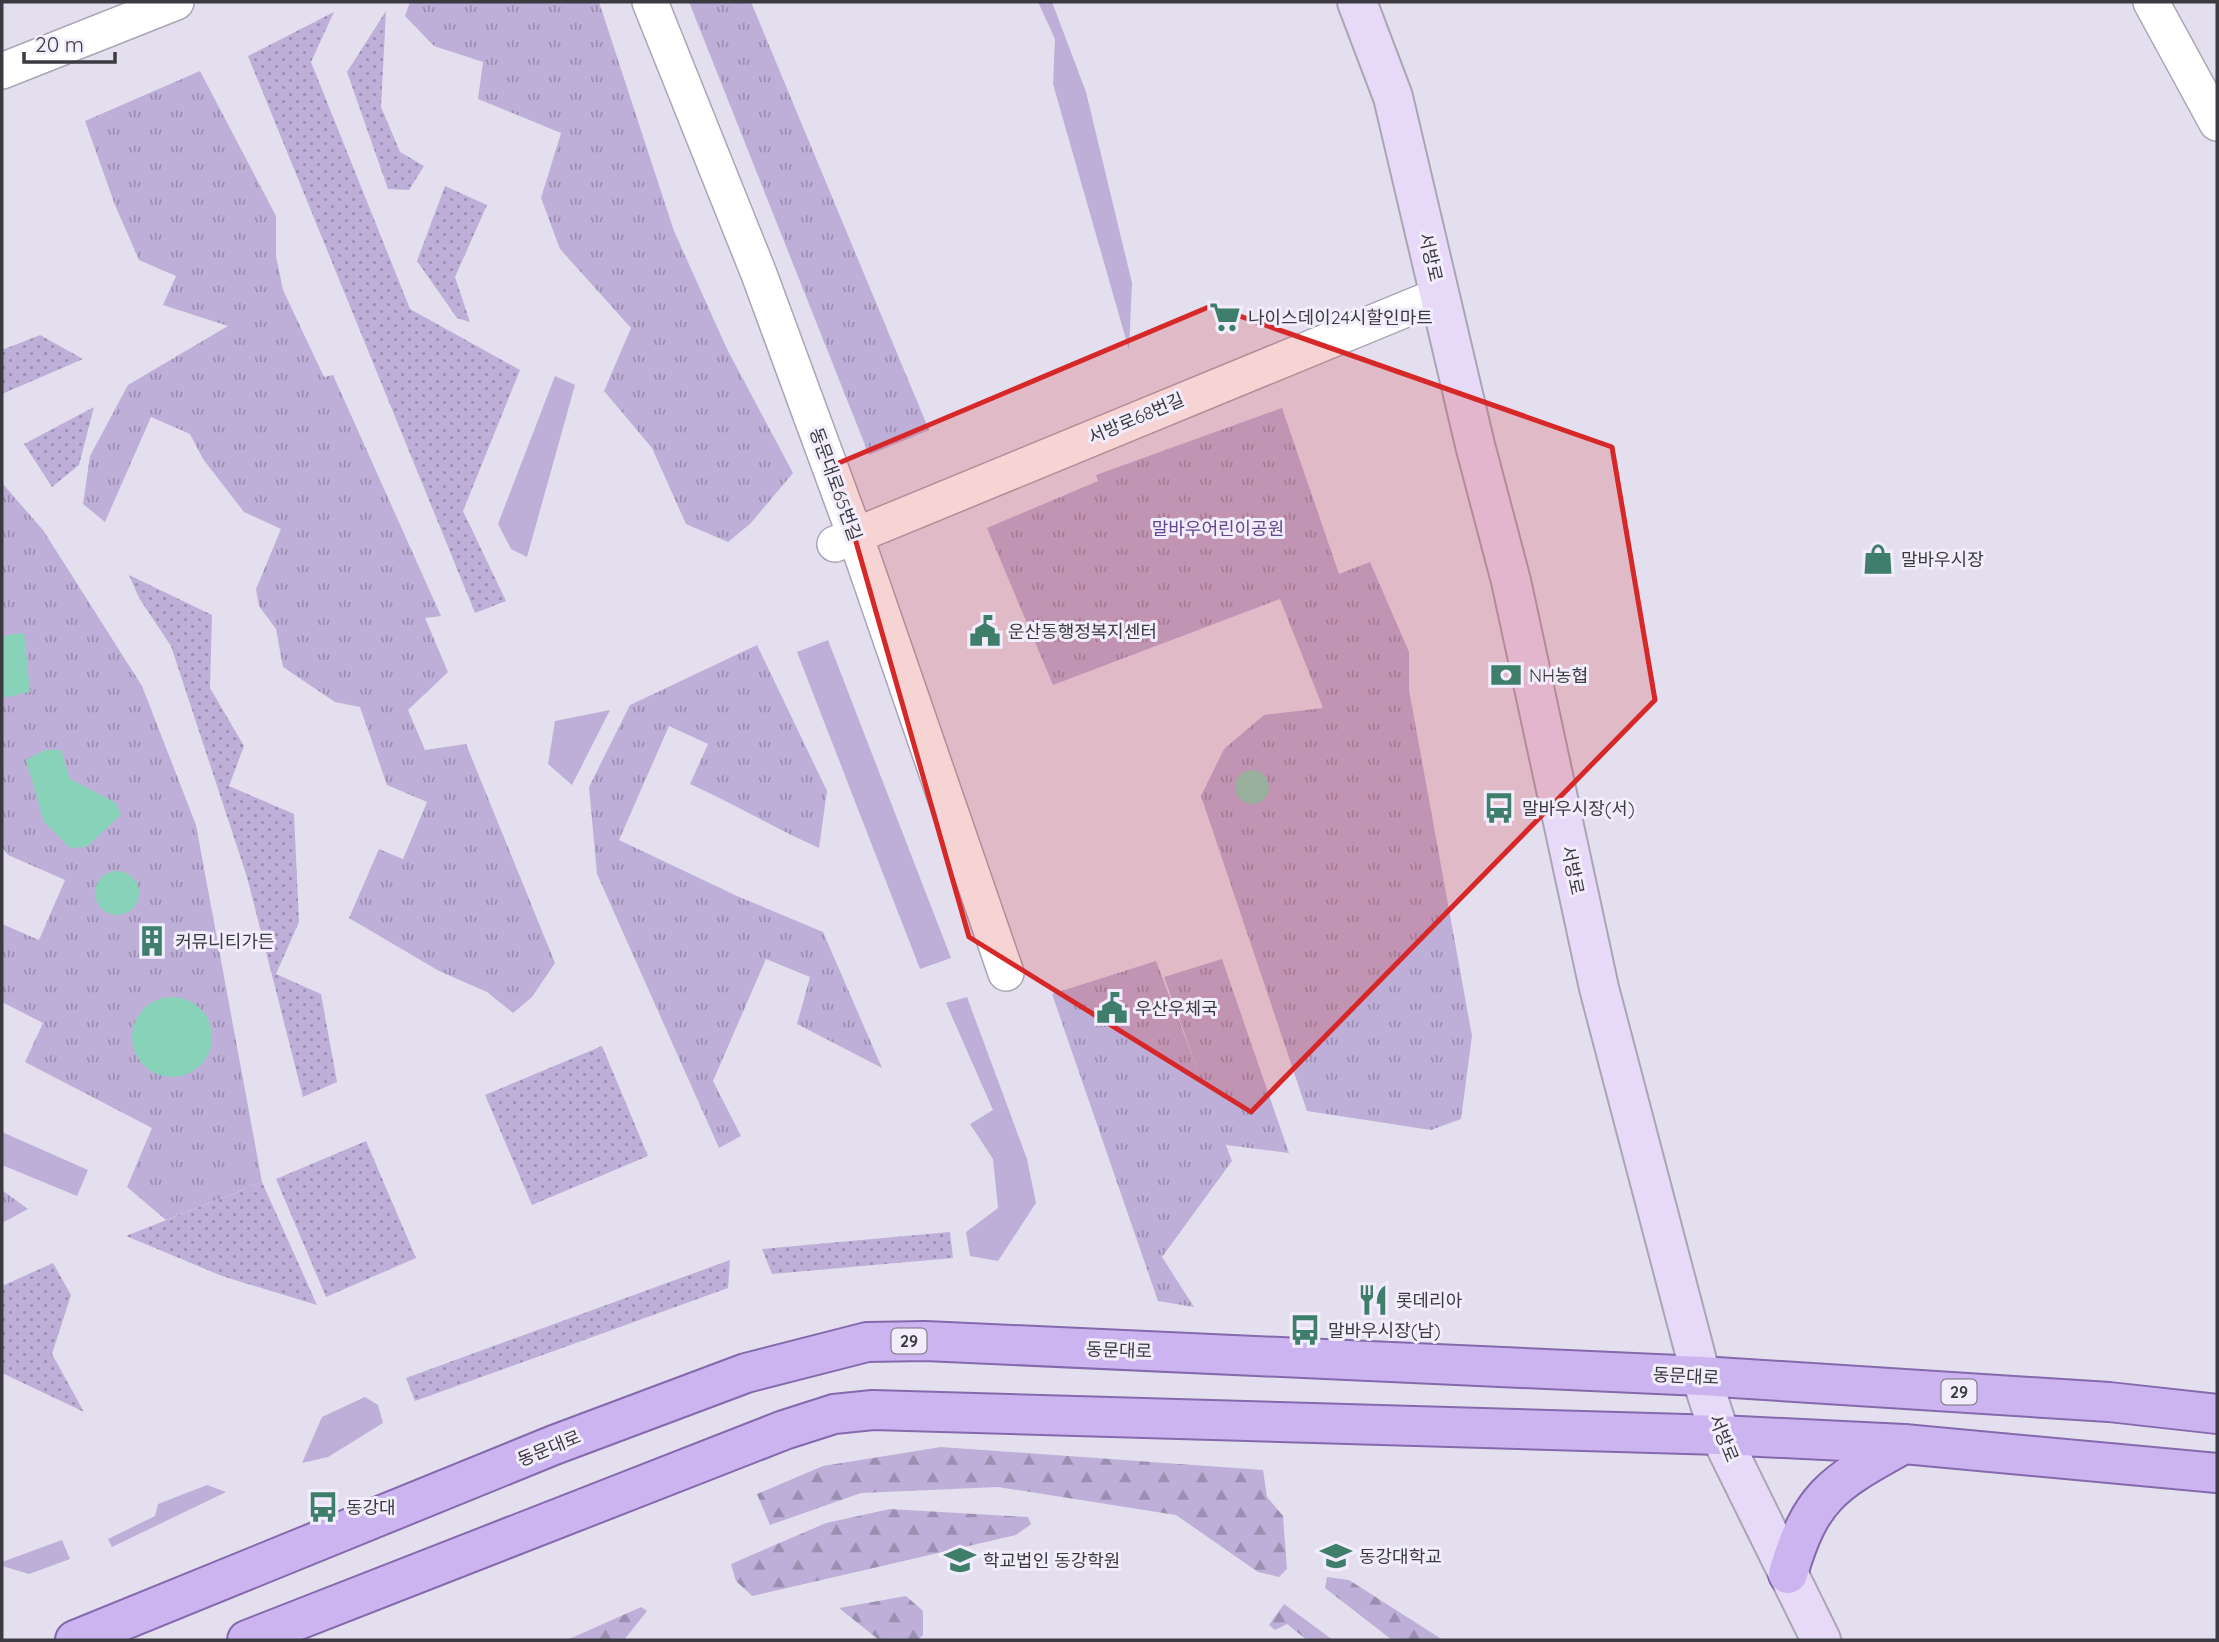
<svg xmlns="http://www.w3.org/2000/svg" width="2219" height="1642" font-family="Quicksand,'Noto Sans KR',sans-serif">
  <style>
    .grass { fill: #bdafd8 }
    .forest { fill: url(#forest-firs) }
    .park { fill: url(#park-tufts) }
    .garden { fill: url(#garden-dots) }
    .water { fill: #89d2ba }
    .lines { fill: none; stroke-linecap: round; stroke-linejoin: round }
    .minor-casing { stroke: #aaa5b4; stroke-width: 38 }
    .secondary-casing { stroke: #aaa5b4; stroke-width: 42 }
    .primary-casing { stroke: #8469ac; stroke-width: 42 }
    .minor { stroke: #fff; stroke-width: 35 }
    .secondary { stroke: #e6daf8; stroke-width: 38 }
    .primary { stroke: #ccb4f0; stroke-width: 38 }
    .marked { fill: #d62828; fill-opacity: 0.2; stroke: #d62828; stroke-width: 5; stroke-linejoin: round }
    .labels { text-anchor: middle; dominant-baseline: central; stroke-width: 6; stroke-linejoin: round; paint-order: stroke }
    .shield { fill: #f2edfc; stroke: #737079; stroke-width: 2 }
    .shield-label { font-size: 16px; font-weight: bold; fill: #3c3a41 }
    .street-label { font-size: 18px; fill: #3c3a41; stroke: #f2edfc }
    .poi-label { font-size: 18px; fill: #3c3a41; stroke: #f2edfc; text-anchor: start }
    .park-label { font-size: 18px; fill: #63478b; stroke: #f2edfc }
  </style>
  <defs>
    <pattern id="forest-firs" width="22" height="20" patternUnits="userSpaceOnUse" patternTransform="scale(1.75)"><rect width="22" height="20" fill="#bdafd8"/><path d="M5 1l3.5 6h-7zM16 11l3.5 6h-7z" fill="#9b8fb1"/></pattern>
    <pattern id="park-tufts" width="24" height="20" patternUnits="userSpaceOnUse" patternTransform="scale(1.75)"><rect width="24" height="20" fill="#bdafd8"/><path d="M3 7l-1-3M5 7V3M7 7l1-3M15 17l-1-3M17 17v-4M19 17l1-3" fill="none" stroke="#9b8fb1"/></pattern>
    <pattern id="garden-dots" width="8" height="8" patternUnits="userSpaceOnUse" patternTransform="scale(1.75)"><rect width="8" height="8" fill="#bdafd8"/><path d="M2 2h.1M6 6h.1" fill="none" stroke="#9b8fb1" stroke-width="1.8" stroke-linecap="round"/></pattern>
  </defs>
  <rect width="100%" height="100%" fill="#e4dfef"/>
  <g class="grass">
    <polygon points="1038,2 1052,2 1086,92 1132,283 1129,350 1053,84 1055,39"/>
    <polygon points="555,376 575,385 527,557 511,549 498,524"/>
    <polygon points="828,640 951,958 920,969 797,652"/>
    <polygon points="610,710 572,785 548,764 555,721"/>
    <polygon points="967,997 1027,1159 1036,1203 998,1261 970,1256 966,1232 998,1208 993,1159 970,1124 993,1110 946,1003"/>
    <polygon points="2,1132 88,1170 77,1196 2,1165"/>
    <polygon points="365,1397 378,1405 383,1423 328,1457 302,1463 322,1417"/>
    <polygon points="207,1485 226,1492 112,1547 108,1539 155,1516 158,1504"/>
    <polygon points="62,1540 70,1559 29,1574 2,1566 2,1562"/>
  </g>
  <g class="forest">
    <polygon points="941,1447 1263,1470 1267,1497 1283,1516 1287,1569 1279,1577 1258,1572 1176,1515 998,1487 861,1493 770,1525 757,1494 823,1466"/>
    <polygon points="890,1509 1028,1517 1031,1524 1016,1535 752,1596 736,1581 731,1564 826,1523"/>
    <polygon points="1327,1577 1349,1580 1443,1640 1392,1640 1325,1588"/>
    <polygon points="906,1596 923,1611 923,1635 918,1640 879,1640 839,1608"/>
    <polygon points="1284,1604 1333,1640 1307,1640 1287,1624 1275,1630 1269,1625"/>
    <polygon points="641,1607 647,1611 624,1640 567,1640"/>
  </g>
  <g class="park">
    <polygon points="410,2 599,2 674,231 727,349 793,473 750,524 728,542 686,524 652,448 604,391 631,328 560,249 541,198 561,133 478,99 483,62 434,46 405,16"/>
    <polygon points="689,2 751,2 929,430 869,455"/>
    <polygon points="200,71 276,216 276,256 283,290 324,377 333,375 441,616 425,618 448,672 408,710 425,750 466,744 555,963 532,997 513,1013 487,992 439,971 349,918 379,849 403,859 427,802 387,785 360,707 335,702 283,667 276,629 259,606 256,589 281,529 244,512 203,459 190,434 151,417 105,522 83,504 90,456 128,385 228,326 163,305 176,276 139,260 115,205 85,121"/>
    <polygon points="1282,408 1339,574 1370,562 1409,652 1409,690 1472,1036 1461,1119 1431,1130 1307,1111 1201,796 1224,749 1264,715 1323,708 1280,599 1053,685 987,528 1098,481 1096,475"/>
    <polygon points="2,483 43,530 142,686 196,825 262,1182 166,1220 127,1187 152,1128 25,1062 43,1023 2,1002 2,924 39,940 65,880 8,855 2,847"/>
    <path d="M757,645L827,791L819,848C775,828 734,804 690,784L708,744L669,726L619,840L737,896L823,932L882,1068L797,1024L810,977L766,959L713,1081L741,1136L719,1148L597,874L589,787L630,705Z"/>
    <polygon points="1222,959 1289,1153 1226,1145 1232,1161 1162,1257 1194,1307 1158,1301 1052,994 1156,961 1200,1076 1164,977"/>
    <polygon points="2,1190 28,1209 2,1223"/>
  </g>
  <g class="garden">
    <polygon points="386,11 381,107 400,152 424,166 409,190 388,189 347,72"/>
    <polygon points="334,12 311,62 410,309 520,370 463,511 506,601 475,613 248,56"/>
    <polygon points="445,186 487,205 455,277 470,322 457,318 417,261"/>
    <polygon points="40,335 83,359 2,394 2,350"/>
    <polygon points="94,407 79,465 52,487 24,444"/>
    <polygon points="129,575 212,615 210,688 244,746 229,786 294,814 299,922 276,974 321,994 337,1082 303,1097 247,877 171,646 139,598"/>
    <polygon points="602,1046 648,1156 532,1205 485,1095"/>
    <polygon points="366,1141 416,1258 326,1297 276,1179"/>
    <polygon points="262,1182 317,1305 222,1276 126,1236"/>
    <polygon points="950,1232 953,1258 772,1274 762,1249"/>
    <polygon points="730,1260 728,1288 415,1401 406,1378"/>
    <polygon points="53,1263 71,1295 52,1354 84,1412 2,1373 2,1286"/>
  </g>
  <g class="water">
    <polygon points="24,633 30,692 2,698 2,636"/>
    <polygon points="45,750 61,750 70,779 116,803 121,815 86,847 70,848 44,822 26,760"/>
    <circle cx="1252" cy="787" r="17"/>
    <circle cx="117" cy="893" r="22"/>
    <circle cx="172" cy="1037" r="40"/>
  </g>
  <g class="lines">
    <defs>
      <g id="minor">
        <polyline points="650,2 759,274 855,535 1006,973"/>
        <polyline points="2151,2 2217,123"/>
        <polyline points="2,71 176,2"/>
        <polyline points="835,544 1440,295"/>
      </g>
      <polyline id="secondary" points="1357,2 1393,97 1475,445 1511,581 1599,988 1701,1376 1720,1435 1821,1640"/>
      <g id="primary">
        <path d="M1788,1574C1811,1494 1834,1483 1904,1444"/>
        <polyline points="75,1640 554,1445 746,1373 867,1342 925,1341 1701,1376 2109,1402 2217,1414"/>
        <polyline points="247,1640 784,1430 834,1414 873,1410 1720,1435 1904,1444 2217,1473"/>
      </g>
    </defs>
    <use href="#minor" class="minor-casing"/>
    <use href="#secondary" class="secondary-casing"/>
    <use href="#primary" class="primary-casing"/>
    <use href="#minor" class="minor"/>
    <use href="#secondary" class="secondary"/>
    <use href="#primary" class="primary"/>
  </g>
  <path class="marked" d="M1211,306L1612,447L1655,700L1251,1112L969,937L834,465Z"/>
  <defs>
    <symbol id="supermarket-bare" viewBox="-9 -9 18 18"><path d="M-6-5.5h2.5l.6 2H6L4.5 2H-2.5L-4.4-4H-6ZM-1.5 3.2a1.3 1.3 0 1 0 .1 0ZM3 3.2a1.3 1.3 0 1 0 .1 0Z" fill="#3f7e6b" stroke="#f2edfc" stroke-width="2.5" paint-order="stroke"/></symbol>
    <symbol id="shop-bare" viewBox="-9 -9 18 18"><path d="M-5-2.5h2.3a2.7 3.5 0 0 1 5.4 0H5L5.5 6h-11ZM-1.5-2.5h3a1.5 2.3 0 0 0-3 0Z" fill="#3f7e6b" stroke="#f2edfc" stroke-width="2.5" paint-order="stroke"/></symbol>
    <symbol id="civic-bare" viewBox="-9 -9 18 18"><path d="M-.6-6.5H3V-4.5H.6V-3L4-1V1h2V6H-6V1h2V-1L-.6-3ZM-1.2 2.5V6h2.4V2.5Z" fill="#3f7e6b" stroke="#f2edfc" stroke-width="2.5" paint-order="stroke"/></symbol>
    <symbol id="bank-bare" viewBox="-9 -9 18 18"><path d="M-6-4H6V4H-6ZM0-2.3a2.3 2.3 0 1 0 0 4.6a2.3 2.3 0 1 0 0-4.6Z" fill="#3f7e6b" stroke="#f2edfc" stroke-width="2.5" paint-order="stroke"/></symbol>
    <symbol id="bus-bare" viewBox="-9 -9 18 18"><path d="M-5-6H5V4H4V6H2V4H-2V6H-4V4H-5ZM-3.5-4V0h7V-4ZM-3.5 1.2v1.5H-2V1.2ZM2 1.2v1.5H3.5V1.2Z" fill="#3f7e6b" stroke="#f2edfc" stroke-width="2.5" paint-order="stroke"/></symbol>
    <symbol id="building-bare" viewBox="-9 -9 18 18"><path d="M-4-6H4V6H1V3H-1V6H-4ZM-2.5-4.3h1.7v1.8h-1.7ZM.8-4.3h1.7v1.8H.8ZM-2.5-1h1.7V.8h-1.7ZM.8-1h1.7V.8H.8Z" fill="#3f7e6b" stroke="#f2edfc" stroke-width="2.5" paint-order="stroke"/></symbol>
    <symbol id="restaurant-bare" viewBox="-9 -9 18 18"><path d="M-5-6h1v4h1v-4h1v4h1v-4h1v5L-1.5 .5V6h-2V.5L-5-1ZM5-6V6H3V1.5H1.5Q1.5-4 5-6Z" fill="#3f7e6b" stroke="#f2edfc" stroke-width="2.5" paint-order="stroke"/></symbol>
    <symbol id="university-bare" viewBox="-9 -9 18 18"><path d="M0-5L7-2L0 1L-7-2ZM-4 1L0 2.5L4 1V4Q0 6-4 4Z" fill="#3f7e6b" stroke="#f2edfc" stroke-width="2.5" paint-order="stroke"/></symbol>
    <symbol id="school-bare" viewBox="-9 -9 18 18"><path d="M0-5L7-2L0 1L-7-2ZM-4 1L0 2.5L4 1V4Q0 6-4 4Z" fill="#3f7e6b" stroke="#f2edfc" stroke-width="2.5" paint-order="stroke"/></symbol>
  </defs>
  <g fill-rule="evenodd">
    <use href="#supermarket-bare" x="1203" y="295" width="44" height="44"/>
    <use href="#shop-bare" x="1856" y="537" width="44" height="44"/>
    <use href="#civic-bare" x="963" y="609" width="44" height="44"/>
    <use href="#bank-bare" x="1484" y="653" width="44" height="44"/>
    <use href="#bus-bare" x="1477" y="786" width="44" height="44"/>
    <use href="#building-bare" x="130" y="919" width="44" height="44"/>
    <use href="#civic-bare" x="1090" y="986" width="44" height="44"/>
    <use href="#restaurant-bare" x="1351" y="1278" width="44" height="44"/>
    <use href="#bus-bare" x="1283" y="1308" width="44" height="44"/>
    <use href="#bus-bare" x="301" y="1485" width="44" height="44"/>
    <use href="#university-bare" x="1314" y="1534" width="44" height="44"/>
    <use href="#school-bare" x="938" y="1538" width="44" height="44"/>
  </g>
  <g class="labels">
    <g class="shield">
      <rect x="891.5" y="1328.5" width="35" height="25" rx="5"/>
      <rect x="1941.5" y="1379.5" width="35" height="25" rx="5"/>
    </g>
    <g class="shield-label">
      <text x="909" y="1341">29</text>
      <text x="1959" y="1392">29</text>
    </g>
    <g class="street-label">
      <text transform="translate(1431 257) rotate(77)">서방로</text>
      <text transform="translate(1136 418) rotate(-23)">서방로68번길</text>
      <text transform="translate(836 484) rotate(70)">동문대로65번길</text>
      <text transform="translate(1573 870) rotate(78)">서방로</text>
      <text transform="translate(1119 1350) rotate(2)">동문대로</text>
      <text transform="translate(1686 1376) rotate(3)">동문대로</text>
      <text transform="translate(1724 1438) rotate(68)">서방로</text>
      <text transform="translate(549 1448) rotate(-22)">동문대로</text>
    </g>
    <g class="poi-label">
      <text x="1248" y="317">나이스데이24시할인마트</text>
      <text x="1901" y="559">말바우시장</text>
      <text x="1008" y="631">운산동행정복지센터</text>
      <text x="1529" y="675">NH농협</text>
      <text x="1522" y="808">말바우시장(서)</text>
      <text x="175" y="941">커뮤니티가든</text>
      <text x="1135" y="1008">우산우체국</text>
      <text x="1396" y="1300">롯데리아</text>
      <text x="1328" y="1330">말바우시장(남)</text>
      <text x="346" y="1507">동강대</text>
      <text x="1359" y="1556">동강대학교</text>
      <text x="983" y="1560">학교법인 동강학원</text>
    </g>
    <g class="park-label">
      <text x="1218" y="528">말바우어린이공원</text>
    </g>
  </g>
  <rect width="2219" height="1642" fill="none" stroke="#3c3a41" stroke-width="7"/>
  <path d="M24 52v10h91v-10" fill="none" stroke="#3c3a41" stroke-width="3.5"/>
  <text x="35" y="52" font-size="21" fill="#3c3a41" stroke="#f2edfc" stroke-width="5" paint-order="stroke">20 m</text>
</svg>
